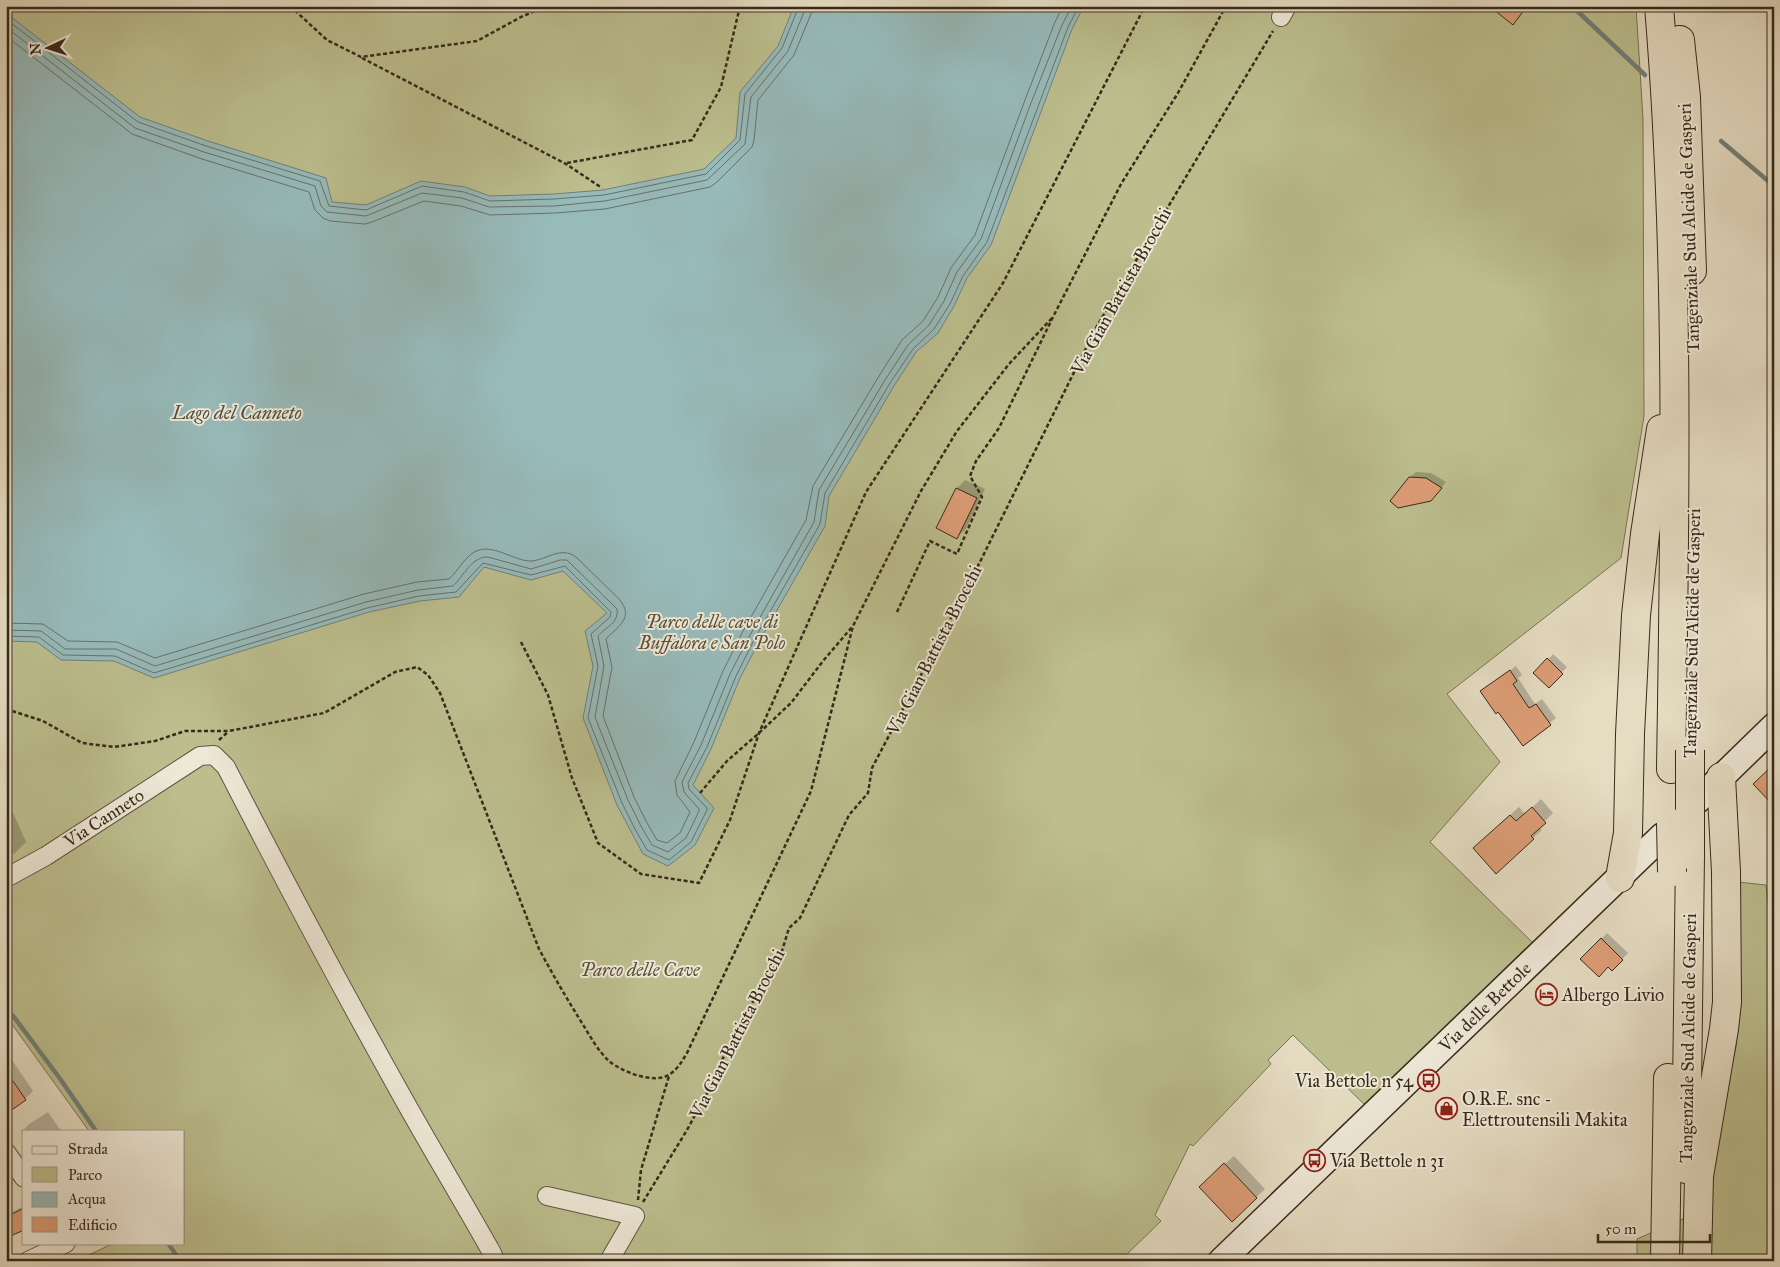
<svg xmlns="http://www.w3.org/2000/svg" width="1780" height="1267" font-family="'IM FELL Great Primer',serif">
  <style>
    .green { fill: #bcbe8e; stroke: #7a7454 }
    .water { fill: #97baba; stroke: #71807a }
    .shadow { fill: #0003 }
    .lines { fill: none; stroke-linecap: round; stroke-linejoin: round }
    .shore { stroke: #67726a; stroke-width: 1 }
    .stream { stroke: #71807a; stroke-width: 4.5 }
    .building { fill: #dd9d76; stroke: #372a1a }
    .street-casing { stroke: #625644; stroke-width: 20 }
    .secondary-casing { stroke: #372a1a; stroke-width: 28 }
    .highway-casing { stroke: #372a1a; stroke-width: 30 }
    .path { stroke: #372a1a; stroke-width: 2.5; stroke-dasharray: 4 2.5; stroke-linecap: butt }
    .street { stroke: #eee8d7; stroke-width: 18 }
    .secondary { stroke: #eee8d7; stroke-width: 25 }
    .highway { stroke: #e5dcc2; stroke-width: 28 }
    .highway-bridge-casing { stroke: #372a1a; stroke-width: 30; stroke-linecap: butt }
    .highway-bridge { stroke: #e5dcc2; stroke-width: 28 }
    .labels { text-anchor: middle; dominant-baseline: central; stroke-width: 4; stroke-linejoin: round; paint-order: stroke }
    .street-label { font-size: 18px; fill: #372a1a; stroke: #eee8d7 }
    .park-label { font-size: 18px; font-style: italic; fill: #584f37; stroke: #eee8d7 }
    .poi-label { font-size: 18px; fill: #372a1a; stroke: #eee8d7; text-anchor: start }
    .water-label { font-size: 19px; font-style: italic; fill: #4f4e42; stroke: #eee8d7 }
  </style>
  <rect width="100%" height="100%" fill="#e5dcc2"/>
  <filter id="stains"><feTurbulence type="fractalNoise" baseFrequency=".004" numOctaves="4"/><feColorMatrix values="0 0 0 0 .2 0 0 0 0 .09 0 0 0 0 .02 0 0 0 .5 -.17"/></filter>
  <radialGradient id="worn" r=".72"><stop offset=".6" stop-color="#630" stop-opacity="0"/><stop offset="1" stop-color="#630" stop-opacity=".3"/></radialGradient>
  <g class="green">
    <polygon points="6,6 1636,6 1643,119 1644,416 1621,558 1447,694 1500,762 1430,842 1533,943 1365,1105 1293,1035 1268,1060 1271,1064 1193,1146 1190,1144 1155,1215 1161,1221 1120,1261 76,1261 114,1243 184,1243 184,1131 89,1131 6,1016"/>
    <polygon points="1738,882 1766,885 1771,926 1774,986 1774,1261 1637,1261 1637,1239 1708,1208 1709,1158 1736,1047 1740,978"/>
  </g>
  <polygon class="water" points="794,6 1084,6 1072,29 991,245 967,278 954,306 938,333 916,352 894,386 829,496 825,526 760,640 740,678 711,749 693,785 714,808 695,845 668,866 643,854 617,805 583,718 593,666 585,631 607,613 563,571 531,580 484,567 459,597 420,601 369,612 154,678 114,661 61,660 37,642 6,641 6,13 140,117 208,141 326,178 332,202 366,205 421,181 465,187 490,196 554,194 603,190 704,169 736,138 740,92 778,46"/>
  <g class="shadow">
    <polygon points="1416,472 1431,473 1446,482 1436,494 1410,477"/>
    <polygon points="965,480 985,489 966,529 957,537 938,527 957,488"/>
    <polygon points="1553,654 1567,667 1549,686 1535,673"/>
    <polygon points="1516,666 1522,675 1518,678 1535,704 1542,699 1556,718 1523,744 1482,691"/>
    <polygon points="6,797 26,842 15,853 6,857"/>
    <polygon points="1541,799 1553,813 1539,827 1542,830 1496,872 1483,840 1519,807 1525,814"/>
    <polygon points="1607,933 1628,953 1612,970 1608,966 1582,959"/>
    <polygon points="6,1051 33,1091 25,1099 6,1112"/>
    <polygon points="48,1112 61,1131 24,1131 24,1137 21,1133 29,1124"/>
    <polygon points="1234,1156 1265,1189 1232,1220 1209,1178"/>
    <polygon points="24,1206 24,1229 6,1237 6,1215"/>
  </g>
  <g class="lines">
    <g class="shore">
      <polyline points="6,19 138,122 206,146 320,181 329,206 366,210 422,186 464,192 490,201 554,199 604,195 706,174 740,140 745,94 782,48 799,6"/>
      <polyline points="6,27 135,128 204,152 315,186 321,206 327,212 366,216 422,193 462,198 489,207 554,206 605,201 707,180 745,144 751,97 788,51 804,12 805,6"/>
      <polyline points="6,36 132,134 202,159 309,192 315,210 323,218 330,221 365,224 372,222 424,201 461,206 490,215 555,213 605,209 710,187 717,182 752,147 754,140 758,100 794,55 811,14 812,6"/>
      <path d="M6,623L43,624L68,641L117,642L155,658L364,594L417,582L449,579C459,570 467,553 479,550C496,545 516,562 532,561C548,559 561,546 576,557L619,599C635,618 618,626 606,639L612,667L603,716L634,797L647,823L657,840L667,843L680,833L690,812L677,795L675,781L694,742L723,671L743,631L806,520L813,486L879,376L902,340L923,321L938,297L951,268L975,235L1025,100L1055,22L1063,6"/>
      <path d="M6,630L41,631L65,649H116L155,666L366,602L418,590L453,586C463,577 472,556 488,557L531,569L560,560H567L617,609C619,623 606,627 598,636L604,666L595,717L628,800L641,826L652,845L668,852L686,838L699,811V809L684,792L682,782L701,745L730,674L750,635L814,522L819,490L885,380L908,345L929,325L944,301L957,272L981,239L1031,103L1062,25L1072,6"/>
      <polyline points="6,636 39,637 63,655 115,656 154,673 367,608 419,596 456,592 483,563 531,575 565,566 611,612 610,617 591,634 598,666 588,718 622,803 635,829 647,850 669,860 691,842 707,810 707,808 689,789 688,783 707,747 736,676 755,638 820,524 825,493 890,383 913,349 934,329 950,304 963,276 987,242 1068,27 1079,6"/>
    </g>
    <g class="stream">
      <polyline points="1572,6 1645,75"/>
      <polyline points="1721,141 1774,186"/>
      <polyline points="6,1009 14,1017 61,1080 96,1131"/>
      <polyline points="168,1243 180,1261"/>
    </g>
  </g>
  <g class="building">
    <polygon points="1489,6 1527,6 1513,25"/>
    <polygon points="1409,477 1426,478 1442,488 1431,501 1398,508 1390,501"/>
    <polygon points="956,488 977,498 957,539 936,528"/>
    <polygon points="1547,658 1563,674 1549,688 1533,673"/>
    <polygon points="1510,670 1517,681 1513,684 1529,708 1536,704 1551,725 1523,746 1498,712 1496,714 1480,691"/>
    <polygon points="1774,764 1774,806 1753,784"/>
    <polygon points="1532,807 1546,823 1531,836 1534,839 1496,874 1473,848 1510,815 1516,821"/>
    <polygon points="1601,938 1623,960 1612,971 1608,967 1599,977 1580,959"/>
    <polygon points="6,1071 26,1100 6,1114"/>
    <polygon points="1224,1163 1257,1198 1232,1222 1199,1187"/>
    <polygon points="24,1208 24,1230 6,1238 6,1217"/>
  </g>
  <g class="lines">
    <defs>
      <g id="street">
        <polyline points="1281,17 1287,6"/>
        <path d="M6,878L46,856L200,756L214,755L226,767C283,878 342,989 403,1098C432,1150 463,1201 492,1253L495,1261"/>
        <polyline points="6,1152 24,1178"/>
        <polyline points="547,1196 635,1216 609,1261"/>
        <polyline points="28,1261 66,1243"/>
      </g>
      <g id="secondary">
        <polyline points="1698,800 1774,726"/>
        <polyline points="1221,1261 1662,836"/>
      </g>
      <g id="highway">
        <path d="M1659,6C1680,260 1675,515 1671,769"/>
        <polyline points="1680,40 1686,97 1692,271"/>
        <polyline points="1620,878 1628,833 1630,734 1636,615 1645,534 1661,429"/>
        <polyline points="1686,1169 1690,855"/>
        <polyline points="1665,1261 1668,1078"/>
        <polyline points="1697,1261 1699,1176 1724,1029 1727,1002 1726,872 1721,777"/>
      </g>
    </defs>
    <use href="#street" class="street-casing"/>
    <use href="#secondary" class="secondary-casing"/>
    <use href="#highway" class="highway-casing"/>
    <g class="path">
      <polyline points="290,6 327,40 361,57 477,41 521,17 547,6"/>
      <polyline points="362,58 566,164 602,188"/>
      <polyline points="567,163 692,140 721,87 740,6"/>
      <polyline points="897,612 930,541 957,554 982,497 970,476 976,461 999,428 1053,317 1121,184 1178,93 1226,6"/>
      <polyline points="521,642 548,695 572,778 598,843 641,874 699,883 730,820 759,733 866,492 1003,283 1145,6"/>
      <path d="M6,709L43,721L82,743L114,747L155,741L185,731H229L324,713L395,672L417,667L428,675L440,693L539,949C553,975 567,999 582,1023C590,1036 598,1051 609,1061C622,1072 655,1085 670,1074C678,1069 682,1061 687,1053L811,791L853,626L921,491L957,431L1009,364L1053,317"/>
      <polyline points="219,740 228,732"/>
      <polyline points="700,793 727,761 759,733 791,703 823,661 852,627"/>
      <polyline points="638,1200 641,1170 669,1076"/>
      <polyline points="643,1202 687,1130 711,1086 721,1062 750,1006 769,979 782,951 789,928 800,918 849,815 868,793 872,768 972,578 1097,326 1273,31"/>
    </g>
    <use href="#street" class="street"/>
    <use href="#secondary" class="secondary"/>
    <use href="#highway" class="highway"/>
    <defs>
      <g id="highway-bridge">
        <polyline points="1671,823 1672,872"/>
        <polyline points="1690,855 1690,750"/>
      </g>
    </defs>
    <use href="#highway-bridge" class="highway-bridge-casing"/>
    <use href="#highway-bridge" class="highway-bridge"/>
  </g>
  <defs>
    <symbol id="hotel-ring" viewBox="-11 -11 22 22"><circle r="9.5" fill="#eee8d7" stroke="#8f2418" stroke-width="1.5"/><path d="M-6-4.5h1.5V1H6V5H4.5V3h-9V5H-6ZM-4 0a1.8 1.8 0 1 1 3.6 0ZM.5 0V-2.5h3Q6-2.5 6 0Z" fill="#8f2418"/></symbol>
    <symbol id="bus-ring" viewBox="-11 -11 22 22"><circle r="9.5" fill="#eee8d7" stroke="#8f2418" stroke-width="1.5"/><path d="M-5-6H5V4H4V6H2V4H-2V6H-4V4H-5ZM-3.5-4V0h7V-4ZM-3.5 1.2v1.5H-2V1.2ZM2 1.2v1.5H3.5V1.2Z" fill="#8f2418"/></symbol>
    <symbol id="shop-ring" viewBox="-11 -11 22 22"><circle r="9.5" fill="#eee8d7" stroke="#8f2418" stroke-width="1.5"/><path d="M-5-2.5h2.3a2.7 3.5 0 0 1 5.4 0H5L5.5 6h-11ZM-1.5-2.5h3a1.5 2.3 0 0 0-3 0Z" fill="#8f2418"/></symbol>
  </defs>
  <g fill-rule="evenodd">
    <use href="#hotel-ring" x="1534" y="982" width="25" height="25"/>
    <use href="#bus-ring" x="1416" y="1068" width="25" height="25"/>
    <use href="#shop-ring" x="1434" y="1096" width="25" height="25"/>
    <use href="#bus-ring" x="1302" y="1148" width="25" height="25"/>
  </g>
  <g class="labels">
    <g class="street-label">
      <text transform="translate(1689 228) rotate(-92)">Tangenziale Sud Alcide de Gasperi</text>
      <text transform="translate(1121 291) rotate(-61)">Via Gian Battista Brocchi</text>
      <text transform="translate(1692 633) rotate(-89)">Tangenziale Sud Alcide de Gasperi</text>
      <text transform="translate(934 650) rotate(-63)">Via Gian Battista Brocchi</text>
      <text transform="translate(104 818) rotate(-33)">Via Canneto</text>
      <text transform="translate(1485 1007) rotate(-44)">Via delle Bettole</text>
      <text transform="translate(737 1034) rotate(-63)">Via Gian Battista Brocchi</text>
      <text transform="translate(1688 1038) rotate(-89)">Tangenziale Sud Alcide de Gasperi</text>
    </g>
    <g class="park-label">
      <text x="712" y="622">Parco delle cave di<tspan x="712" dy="21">Buffalora e San Polo</tspan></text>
      <text x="640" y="970">Parco delle Cave</text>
    </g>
    <g class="poi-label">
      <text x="1562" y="995">Albergo Livio</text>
      <text x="1413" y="1081" text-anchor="end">Via Bettole n 54</text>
      <text x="1462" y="1099">O.R.E. snc -<tspan x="1462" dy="21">Elettroutensili Makita</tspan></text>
      <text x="1330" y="1161">Via Bettole n 31</text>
    </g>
    <g class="water-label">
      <text x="237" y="412">Lago del Canneto</text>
    </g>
  </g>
  <rect width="1780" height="1267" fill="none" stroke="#e5dcc2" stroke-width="25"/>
  <rect x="8" y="8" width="1765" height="1252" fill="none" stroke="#372a1a" stroke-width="2.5"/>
  <rect x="12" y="12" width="1755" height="1242" fill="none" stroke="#372a1a"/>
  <rect x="22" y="1130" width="162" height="115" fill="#eee8d7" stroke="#a59c8b"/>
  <rect x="32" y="1146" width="25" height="8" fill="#eee8d7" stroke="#a59c8b"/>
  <text x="68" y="1154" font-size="15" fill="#372a1a">Strada</text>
  <rect x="32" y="1167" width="25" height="15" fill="#bcbe8e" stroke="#a59c8b"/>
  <text x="68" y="1180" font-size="15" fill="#372a1a">Parco</text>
  <rect x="32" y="1192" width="25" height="15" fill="#97baba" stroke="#a59c8b"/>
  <text x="68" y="1204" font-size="15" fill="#372a1a">Acqua</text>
  <rect x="32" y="1217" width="25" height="15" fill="#dd9d76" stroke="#a59c8b"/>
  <text x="68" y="1230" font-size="15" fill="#372a1a">Edificio</text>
  <g transform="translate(48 48) rotate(266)" stroke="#eee8d7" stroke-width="4" paint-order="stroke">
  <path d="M0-4L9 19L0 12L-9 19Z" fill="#372a1a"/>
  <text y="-8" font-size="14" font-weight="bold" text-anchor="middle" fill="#372a1a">N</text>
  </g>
  <path d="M1598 1234v8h112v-8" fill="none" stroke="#372a1a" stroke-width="2.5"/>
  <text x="1605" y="1234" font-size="15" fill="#372a1a" stroke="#eee8d7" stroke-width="4" paint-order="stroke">50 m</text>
  <rect width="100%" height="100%" filter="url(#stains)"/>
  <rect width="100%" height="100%" fill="url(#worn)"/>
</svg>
